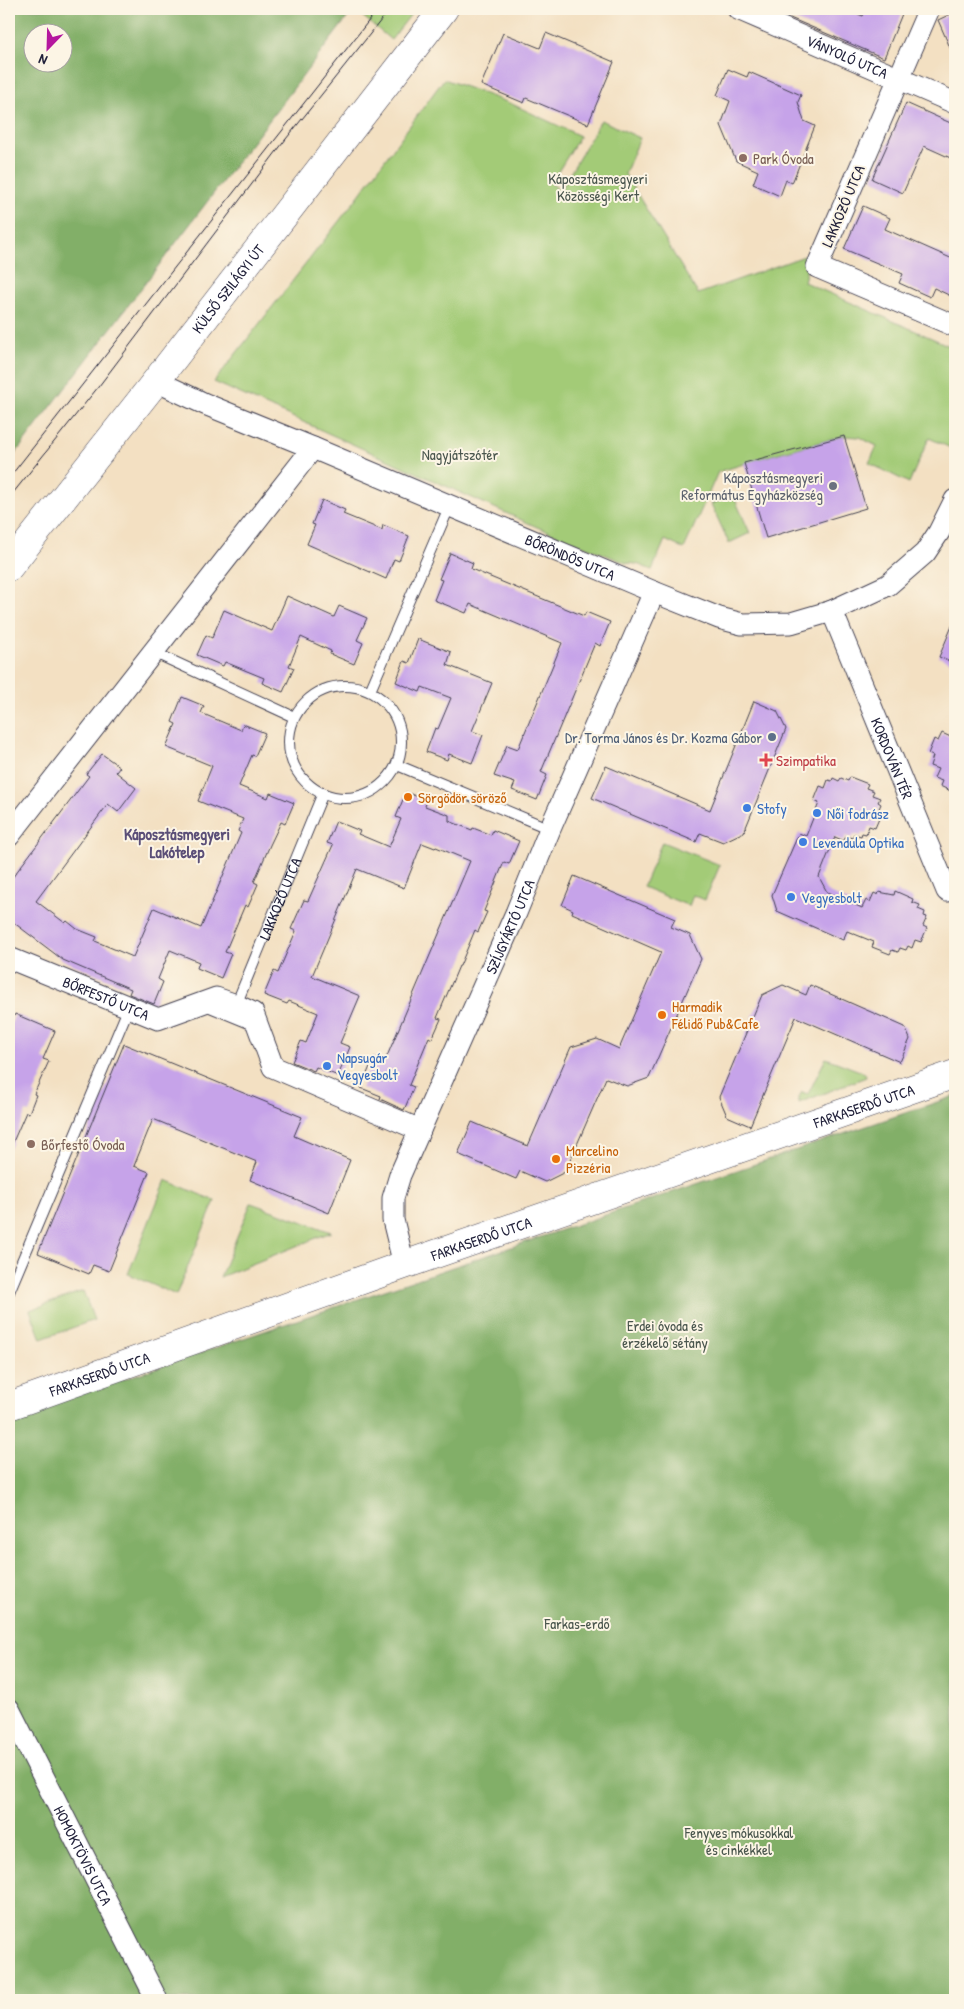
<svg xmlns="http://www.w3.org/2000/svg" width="964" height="2009" font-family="'Patrick Hand',sans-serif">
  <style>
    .green { fill: #a3cb77; stroke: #627659 }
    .forest { fill: #82af68; stroke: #526852; fill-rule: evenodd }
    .building { fill: #c6a3e9 }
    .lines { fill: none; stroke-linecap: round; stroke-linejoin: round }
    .lane-casing { stroke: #413e4f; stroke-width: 12 }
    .street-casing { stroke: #413e4f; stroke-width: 23 }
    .secondary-casing { stroke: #413e4f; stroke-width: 29 }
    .lane { stroke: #fff; stroke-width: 10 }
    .street { stroke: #fff; stroke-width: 21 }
    .secondary { stroke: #fff; stroke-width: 28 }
    .tram { stroke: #22223b; stroke-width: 1 }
    .education-dot { fill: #8d6e63; stroke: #fcf5e5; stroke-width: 2 }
    .worship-dot { fill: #6b7280; stroke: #fcf5e5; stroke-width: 2 }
    .service-dot { fill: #5c6f8a; stroke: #fcf5e5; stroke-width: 2 }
    .health-dot { fill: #e0444e; stroke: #fcf5e5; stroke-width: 2 }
    .food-dot { fill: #e8710a; stroke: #fcf5e5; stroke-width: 2 }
    .shop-dot { fill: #3f7fe0; stroke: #fcf5e5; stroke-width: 2 }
    .labels { text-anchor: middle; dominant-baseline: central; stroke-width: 4; stroke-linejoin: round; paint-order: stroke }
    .street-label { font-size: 15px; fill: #22223b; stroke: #fcf5e5 }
    .education-label { font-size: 15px; fill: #785e54; stroke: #fcf5e5; text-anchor: start }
    .park-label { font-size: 15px; fill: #49554d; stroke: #fcf5e5 }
    .worship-label { font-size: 15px; fill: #5b616d; stroke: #fcf5e5; text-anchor: end }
    .service-label { font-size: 15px; fill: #4e5e75; stroke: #fcf5e5; text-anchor: end }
    .health-label { font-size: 15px; fill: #be3a42; stroke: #fcf5e5; text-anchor: start }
    .food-label { font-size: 15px; fill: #c56008; stroke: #fcf5e5; text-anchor: start }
    .shop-label { font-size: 15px; fill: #366cbe; stroke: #fcf5e5; text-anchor: start }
    .neighbourhood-label { font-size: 16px; font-weight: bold; fill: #5b4f78; stroke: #fcf5e5 }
  </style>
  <rect width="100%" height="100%" fill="#fcf5e5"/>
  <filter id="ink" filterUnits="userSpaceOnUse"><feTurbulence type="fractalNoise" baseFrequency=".02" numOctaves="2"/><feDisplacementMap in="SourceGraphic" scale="10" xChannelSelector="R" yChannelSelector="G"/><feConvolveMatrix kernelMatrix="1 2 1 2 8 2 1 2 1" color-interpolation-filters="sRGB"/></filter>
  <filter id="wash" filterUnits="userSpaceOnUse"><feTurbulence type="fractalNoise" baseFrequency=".0096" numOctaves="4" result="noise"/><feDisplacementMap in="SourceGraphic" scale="20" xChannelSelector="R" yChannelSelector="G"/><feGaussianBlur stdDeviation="1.12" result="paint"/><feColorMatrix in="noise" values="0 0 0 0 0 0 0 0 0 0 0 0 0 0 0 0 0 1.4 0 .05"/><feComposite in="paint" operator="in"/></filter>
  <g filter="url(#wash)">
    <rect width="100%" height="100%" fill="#f3e0c2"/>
    <g class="green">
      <polygon points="354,9 415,9 391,40"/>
      <polygon points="444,79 512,104 580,136 551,183 560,191 601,120 640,138 625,174 698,294 810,254 804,282 952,347 955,342 955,450 929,438 909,483 869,463 877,446 859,437 844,436 779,453 718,472 684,549 665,540 652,570 637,564 626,563 537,527 214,382 357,198"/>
      <polygon points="733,495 750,533 729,543 711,504"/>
      <polygon points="662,842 720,865 705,900 693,895 689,906 643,887"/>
      <polygon points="826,1058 865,1073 866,1077 799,1103 799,1097 802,1092 808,1094"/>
      <polygon points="166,1180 215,1201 176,1295 128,1274"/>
      <polygon points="251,1203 331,1232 220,1277"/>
      <polygon points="83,1291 94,1320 41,1339 30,1310"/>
    </g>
    <g class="forest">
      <path d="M9,9H354L9,462ZM32,32H62V62H32Z"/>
      <polygon points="955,1096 955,2000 9,2000 9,1418"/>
    </g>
    <g id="blocks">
      <g class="building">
        <polygon points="769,9 845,9 863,16 866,9 904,9 884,58"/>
        <polygon points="955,12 955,59 938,20"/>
        <polygon points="503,33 540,48 546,33 614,62 588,124 526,98 524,103 481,85"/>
        <polygon points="728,69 747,77 749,72 801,95 798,102 804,121 815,126 792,183 786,180 780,196 753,184 758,171 736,161 721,125 730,101 717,95"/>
        <polygon points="906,103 955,125 955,160 924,146 903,193 872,179"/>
        <polygon points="863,206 890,218 885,229 955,260 955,298 934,288 930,297 899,283 903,274 844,249"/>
        <polygon points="844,436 866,508 766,538 744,463"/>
        <polygon points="322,500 345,510 343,514 382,530 383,525 409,536 399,561 394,559 386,579 307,544 315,525 312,524"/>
        <polygon points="450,553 473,563 471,569 584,616 586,612 610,622 600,646 595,643 541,772 547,775 537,800 512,790 515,783 494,776 507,745 518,749 562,643 470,604 466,613 434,600 442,580 439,579"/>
        <polygon points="287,596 334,617 339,606 367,618 357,640 363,643 354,664 330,654 331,651 301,637 289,666 294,668 283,692 262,683 264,678 225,662 223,666 197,655 206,635 212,638 224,610 272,631"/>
        <polygon points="955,619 955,664 939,657"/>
        <polygon points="418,639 451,652 447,665 492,683 472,731 483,735 472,763 449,754 447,760 426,752 435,728 438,729 451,698 422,687 420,692 396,682 404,661 409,663"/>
        <polygon points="182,697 204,706 201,713 241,730 243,724 265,733 255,756 252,755 239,786 268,798 270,793 294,803 285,824 281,822 270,845 254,882 258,884 248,907 245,905 225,952 231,954 221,978 197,968 199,962 170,950 158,979 163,982 154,1004 129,994 131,989 63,960 9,919 9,882 89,776 86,774 102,754 120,767 116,772 136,788 118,812 108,804 36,901 65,923 67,921 77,929 97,937 95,941 133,957 154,908 201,928 241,833 238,831 243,819 198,801 212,766 166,747 176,724 172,722"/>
        <polygon points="754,701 777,711 786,729 744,832 723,842 700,833 696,842 592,798 606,766 710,810"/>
        <polygon points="942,733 955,739 955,793 940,786 942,781 934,778 938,769 930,766 933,756 928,754 934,739 938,741"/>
        <polygon points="850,777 868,784 866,788 874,791 872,795 880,798 878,802 881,804 877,813 881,814 875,828 869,826 866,834 862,833 861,836 854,834 852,838 846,836 844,841 835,837 819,877 827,892 862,908 866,900 870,902 874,893 878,895 879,892 894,895 895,891 913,899 912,902 920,905 918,909 925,912 924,916 927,917 923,926 927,928 921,942 915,940 912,948 908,946 906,950 900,948 898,952 892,950 890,954 872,947 874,942 847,931 843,940 777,911 772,895 799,833 806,836 819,803 814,801 820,786 825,788 828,780 832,781 833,778 839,781 841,778 848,781"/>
        <polygon points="406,792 427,801 425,806 449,815 449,821 472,830 473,828 491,835 493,830 519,841 509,864 504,862 484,911 487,912 478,932 475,930 460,966 459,966 437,1018 441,1019 432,1039 429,1037 409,1085 414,1087 404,1110 380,1099 381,1096 361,1088 374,1057 385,1061 470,861 436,847 435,848 422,843 404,888 357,869 312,976 360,996 340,1043 350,1047 338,1076 316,1067 314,1071 292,1062 301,1041 306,1043 318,1013 289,1001 287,1004 264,995 274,971 278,973 296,931 291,929 304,900 308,901 333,845 327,843 336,821 360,831 358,834 389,847 401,819 396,817"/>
        <polygon points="574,876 675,919 671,927 690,935 701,959 649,1078 627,1086 606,1078 565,1172 545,1182 520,1171 516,1179 458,1154 472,1122 528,1146 571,1047 597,1039 619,1049 661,952 572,913 573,910 562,905"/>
        <polygon points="783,985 806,995 810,985 905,1027 910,1039 900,1062 796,1017 750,1126 727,1116 719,1097 762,995"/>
        <polygon points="15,1014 55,1031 43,1059 49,1061 34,1094 36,1095 29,1113 26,1112 9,1151 9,1028"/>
        <polygon points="124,1044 302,1117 294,1136 350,1160 329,1213 250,1180 257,1162 153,1119 134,1166 149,1172 109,1271 93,1265 89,1274 38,1253"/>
      </g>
    </g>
  </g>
  <g filter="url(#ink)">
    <use href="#blocks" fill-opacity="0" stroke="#413e4f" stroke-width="1"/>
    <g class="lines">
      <defs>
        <g id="lane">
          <polyline points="153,652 294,717"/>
          <circle cx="345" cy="742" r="56"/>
          <polyline points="370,691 450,505"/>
          <polyline points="397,765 550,829"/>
          <polyline points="205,1005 256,1026"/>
          <path id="s1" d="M236,1005L323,793"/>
          <polyline points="9,1292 129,1007"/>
        </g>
        <g id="street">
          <path id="s2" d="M738,9L955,103"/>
          <polyline points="929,9 817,267 955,326"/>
          <path id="s3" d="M156,381L205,404L313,448L654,592L719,618L742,624L791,623L832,611L888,585L925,553L939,532L955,500"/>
          <path id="s4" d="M832,611L947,891"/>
          <polyline points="9,836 313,448"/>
          <path id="s5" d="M9,958L158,1019L216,998L236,1005L253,1013L273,1067L420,1130"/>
          <path id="s6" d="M404,1265L393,1220V1198L400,1175L516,913L550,829L654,592"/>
          <path id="s7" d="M9,1709L157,2000"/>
        </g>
        <g id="secondary">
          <path id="s8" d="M9,567L156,381L444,9"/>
          <path id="s9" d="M9,1406L404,1265L955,1074"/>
        </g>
      </defs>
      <use href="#lane" class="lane-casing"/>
      <use href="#street" class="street-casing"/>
      <use href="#secondary" class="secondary-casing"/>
      <use href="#lane" class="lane"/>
      <use href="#street" class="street"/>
      <use href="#secondary" class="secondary"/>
      <g class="tram">
        <polyline points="9,478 378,9"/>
        <polyline points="9,498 99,386 286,139 390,9"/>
      </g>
    </g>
  </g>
  <g class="education-dot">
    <circle cx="743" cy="158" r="5"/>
    <circle cx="31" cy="1144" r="5"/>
  </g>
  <circle class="worship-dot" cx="833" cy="486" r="5"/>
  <circle class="service-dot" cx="772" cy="737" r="5"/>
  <path class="health-dot" d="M763.5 752.5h5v5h5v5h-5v5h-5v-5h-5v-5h5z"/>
  <g class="food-dot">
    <circle cx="408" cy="797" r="5"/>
    <circle cx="662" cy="1015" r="5"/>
    <circle cx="556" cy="1159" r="5"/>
  </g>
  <g class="shop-dot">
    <circle cx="747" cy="808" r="5"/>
    <circle cx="817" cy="813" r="5"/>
    <circle cx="803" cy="842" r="5"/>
    <circle cx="791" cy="897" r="5"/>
    <circle cx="327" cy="1066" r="5"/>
  </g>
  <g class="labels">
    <g class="street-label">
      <text stroke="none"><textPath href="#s2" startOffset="119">VÁNYOLÓ UTCA</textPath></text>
      <text transform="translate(843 206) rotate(-67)">LAKKOZÓ UTCA</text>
      <text stroke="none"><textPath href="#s8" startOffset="354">KÜLSŐ SZILÁGYI ÚT</textPath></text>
      <text stroke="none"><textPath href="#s3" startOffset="450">BŐRÖNDÖS UTCA</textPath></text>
      <text stroke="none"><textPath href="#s4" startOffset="159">KORDOVÁN TÉR</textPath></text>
      <text stroke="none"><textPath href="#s1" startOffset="115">LAKKOZÓ UTCA</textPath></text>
      <text stroke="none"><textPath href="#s6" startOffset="364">SZÍJGYÁRTÓ UTCA</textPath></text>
      <text stroke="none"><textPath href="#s5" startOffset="105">BŐRFESTŐ UTCA</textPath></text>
      <text stroke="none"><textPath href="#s9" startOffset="906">FARKASERDŐ UTCA</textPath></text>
      <text stroke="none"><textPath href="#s9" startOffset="501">FARKASERDŐ UTCA</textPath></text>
      <text stroke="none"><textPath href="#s9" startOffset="96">FARKASERDŐ UTCA</textPath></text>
      <text stroke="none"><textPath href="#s7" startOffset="164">HOMOKTÖVIS UTCA</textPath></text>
    </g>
    <g class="education-label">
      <text x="753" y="158">Park Óvoda</text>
      <text x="41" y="1144">Bőrfestő Óvoda</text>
    </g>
    <g class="park-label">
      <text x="598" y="178">Káposztásmegyeri<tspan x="598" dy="17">Közösségi Kert</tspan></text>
      <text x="460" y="454">Nagyjátszótér</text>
      <text x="665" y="1325">Erdei óvoda és<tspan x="665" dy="17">érzékelő sétány</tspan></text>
      <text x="577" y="1623">Farkas-erdő</text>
      <text x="739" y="1832">Fenyves mókusokkal<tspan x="739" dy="17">és cinkékkel</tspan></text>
    </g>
    <g class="worship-label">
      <text x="823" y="477">Káposztásmegyeri<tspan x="823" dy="17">Református Egyházközség</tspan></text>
    </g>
    <g class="service-label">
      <text x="762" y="737">Dr. Torma János és Dr. Kozma Gábor</text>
    </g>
    <g class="health-label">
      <text x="776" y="760">Szimpatika</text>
    </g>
    <g class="food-label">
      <text x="418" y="797">Sörgödör söröző</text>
      <text x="672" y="1006">Harmadik<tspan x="672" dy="17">Félidő Pub&amp;Cafe</tspan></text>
      <text x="566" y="1150">Marcelino<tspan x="566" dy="17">Pizzéria</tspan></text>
    </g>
    <g class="shop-label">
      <text x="757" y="808">Stofy</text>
      <text x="827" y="813">Női fodrász</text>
      <text x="813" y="842">Levendula Optika</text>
      <text x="801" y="897">Vegyesbolt</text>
      <text x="337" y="1057">Napsugár<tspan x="337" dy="17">Vegyesbolt</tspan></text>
    </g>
    <g class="neighbourhood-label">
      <text x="177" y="834">Káposztásmegyeri<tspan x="177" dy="18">Lakótelep</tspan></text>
    </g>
  </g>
  <rect width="964" height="2009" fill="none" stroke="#fcf5e5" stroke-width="30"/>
  <g transform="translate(48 48) rotate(203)"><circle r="24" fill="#fcf5e5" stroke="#a5a1a1"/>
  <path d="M0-4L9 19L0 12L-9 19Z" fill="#b5179e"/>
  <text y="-8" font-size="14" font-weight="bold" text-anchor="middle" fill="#22223b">N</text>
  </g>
</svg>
